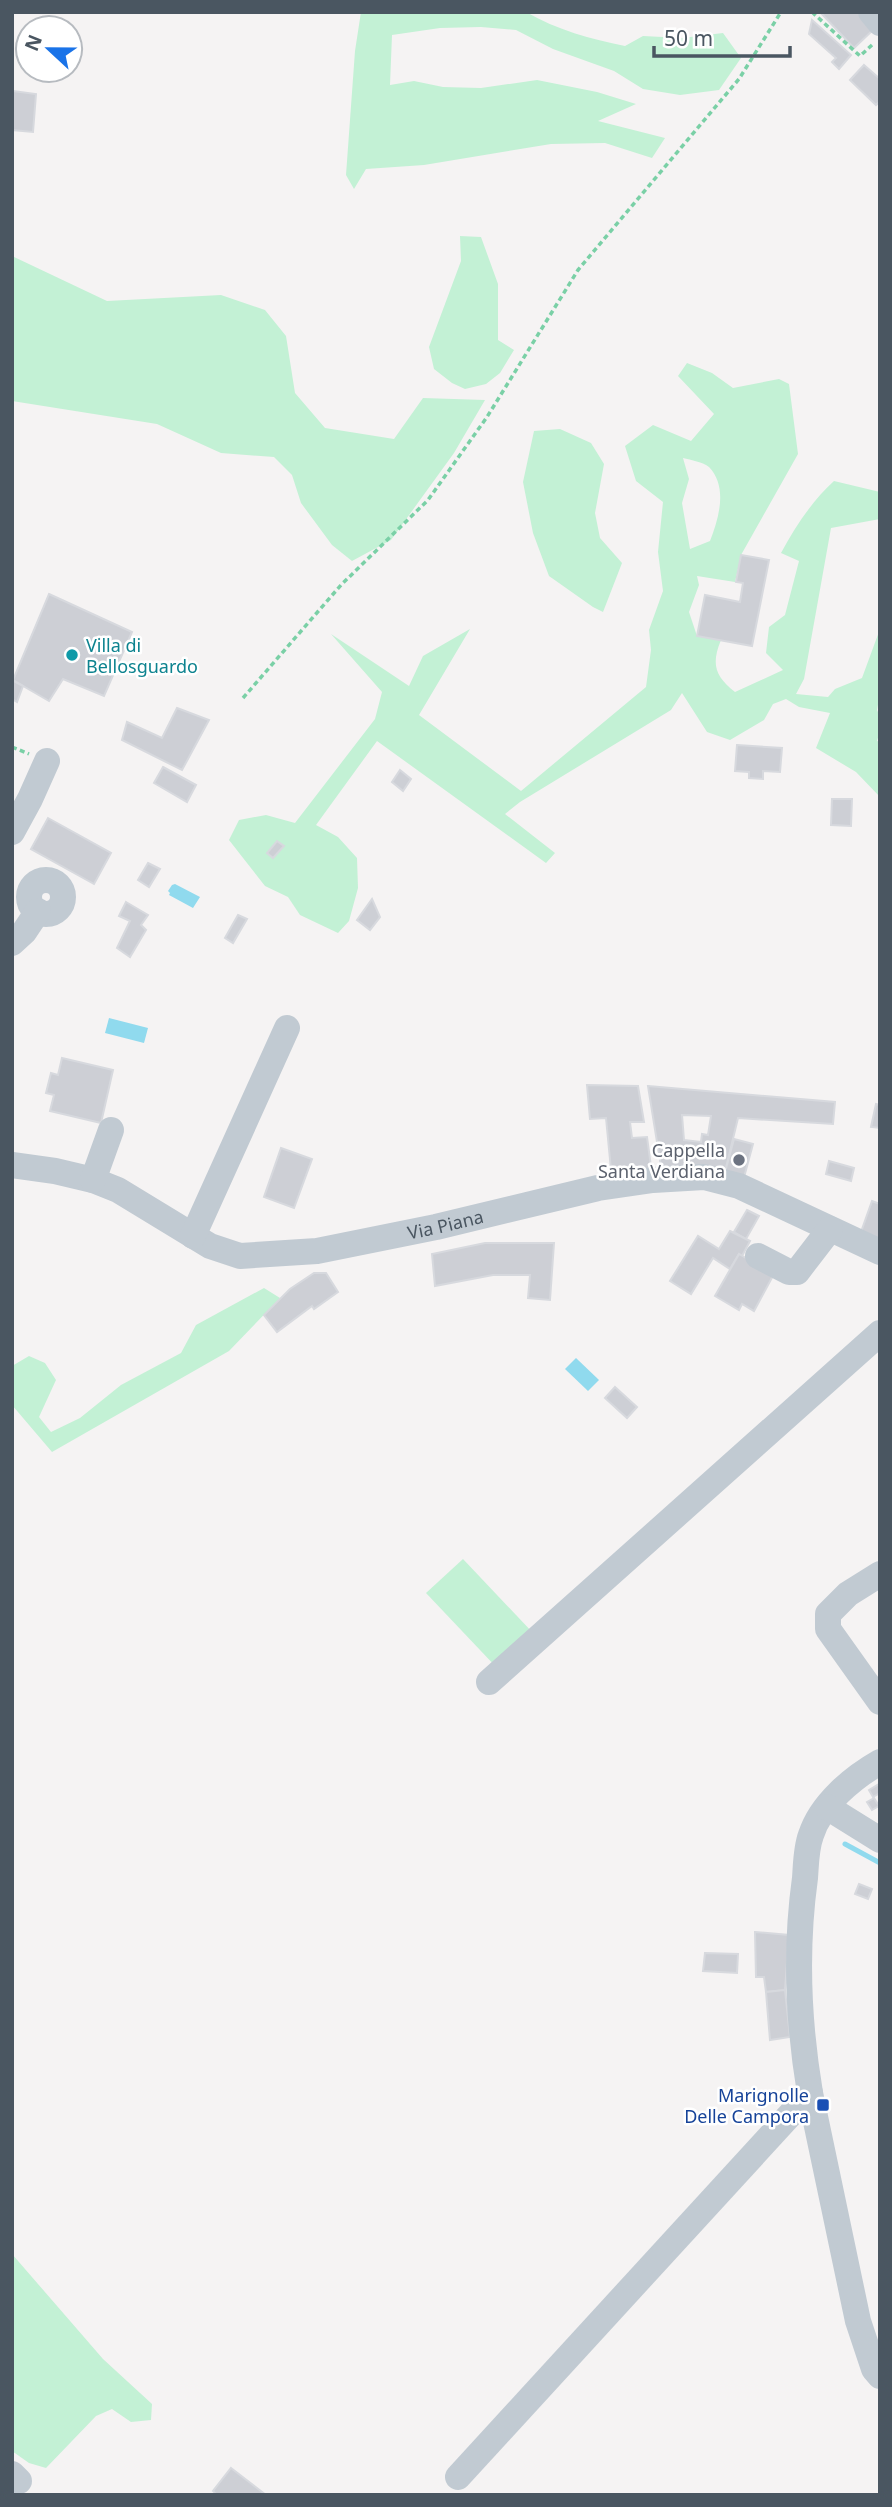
<svg xmlns="http://www.w3.org/2000/svg" width="892" height="2507" font-family="'Noto Sans',sans-serif">
  <style>
    .green { fill: #c3f1d5; fill-rule: evenodd }
    .water { fill: #90daee }
    .lines { fill: none; stroke-linecap: round; stroke-linejoin: round }
    .stream { stroke: #90daee; stroke-width: 5 }
    .building { fill: #cdcfd5; stroke: #d7d9de; stroke-width: 2; fill-rule: evenodd }
    .path { stroke: #7ad0a6; stroke-width: 3.5; stroke-dasharray: 5 3.5; stroke-linecap: butt }
    .minor { stroke: #c1cad2; stroke-width: 26 }
    .culture-dot { fill: #0f9aa8; stroke: #fff; stroke-width: 2.5 }
    .worship-dot { fill: #6b7280; stroke: #fff; stroke-width: 2.5 }
    .transit-dot { fill: #1a4fb4; stroke: #fff; stroke-width: 2.5 }
    .labels { text-anchor: middle; dominant-baseline: central; stroke-width: 5; stroke-linejoin: round; paint-order: stroke }
    .culture-label { font-size: 18px; fill: #0d838f; stroke: #fff; text-anchor: start }
    .worship-label { font-size: 18px; fill: #5b616d; stroke: #fff; text-anchor: end }
    .street-label { font-size: 18px; fill: #4a5661; stroke: #fff }
    .transit-label { font-size: 18px; fill: #164399; stroke: #fff; text-anchor: end }
  </style>
  <rect width="100%" height="100%" fill="#f5f3f3"/>
  <g class="green">
    <path d="M361,12H526C557,30 591,39 625,46L643,36L682,38L723,33L741,58L719,90L680,95L643,89L614,71L553,49L516,30L481,27L440,28L392,35L390,85L414,81L443,87L481,88L537,80L597,92L636,104L598,121L665,138L652,158L605,143L551,144L424,165L366,169L354,189L346,175L355,51Z"/>
    <polygon points="460,236 481,237 498,284 498,340 514,350 500,373 486,384 465,389 452,383 434,369 429,347 461,261"/>
    <polygon points="12,256 107,301 221,295 265,310 286,336 295,393 325,428 394,439 423,398 485,400 454,453 391,540 352,561 332,545 301,503 292,475 274,457 221,453 157,424 12,401"/>
    <path d="M687,363L712,373L733,388L779,379L789,384L798,454L741,555L735,582L697,576L699,585L689,612L697,636L721,640C711,664 715,676 735,692L783,670L766,653L769,627L785,615L799,561L781,553C795,527 812,501 834,481L880,492V519L831,528L804,679L796,694L828,697L835,689L862,678L880,629V694L877,710C882,719 880,732 877,741L880,742V797L856,772L816,748L830,713L799,707L786,699L773,704L764,720L730,740L707,732L682,693L671,710L520,802L505,814L555,853L546,863L377,741L316,825L338,837L357,858L358,888L349,921L338,933L300,915L288,897L265,886L229,840L239,820L266,815L295,823L375,719L382,692L331,634L409,686L423,656L470,629L419,715L521,791L646,687L651,650L649,630L663,591L658,552L663,502L636,481L625,446L653,425L691,441L714,414L678,376ZM683,458C691,460 703,462 709,467C728,487 719,518 710,541L690,549L682,503L689,479Z"/>
    <polygon points="560,429 591,443 604,464 595,513 600,538 622,563 603,612 593,607 549,576 533,533 523,482 534,431"/>
    <polygon points="264,1288 280,1298 229,1351 52,1452 12,1405 12,1366 29,1356 45,1363 56,1380 39,1417 51,1432 80,1418 121,1385 181,1353 196,1325"/>
    <polygon points="463,1559 534,1634 498,1669 426,1593"/>
    <polygon points="12,2254 103,2359 152,2404 151,2420 131,2422 112,2409 96,2416 46,2468 29,2463 12,2451"/>
  </g>
  <g class="water">
    <polygon points="175,884 200,897 193,908 169,895 170,893 168,891 172,885"/>
    <polygon points="109,1018 148,1028 144,1043 105,1033"/>
    <polygon points="576,1358 599,1380 588,1391 565,1369"/>
  </g>
  <g class="lines">
    <polyline class="stream" points="845,1844 880,1863"/>
  </g>
  <g class="building">
    <polygon points="820,12 858,12 874,29 854,48"/>
    <polygon points="812,20 851,55 839,69 832,62 836,58 809,34"/>
    <polygon points="864,65 880,79 880,101 876,105 850,80"/>
    <polygon points="13,91 36,94 33,132 12,130"/>
    <polygon points="741,555 769,560 752,646 697,636 705,595 740,602 743,583 736,582"/>
    <polygon points="49,594 132,632 104,696 63,679 49,701 13,680"/>
    <polygon points="12,680 23,686 17,702 12,699"/>
    <polygon points="177,708 209,720 182,770 122,740 127,722 162,738"/>
    <polygon points="737,745 782,748 780,772 763,771 763,779 749,778 749,772 735,771"/>
    <polygon points="163,767 196,785 187,802 154,783"/>
    <polygon points="400,770 411,779 403,791 392,782"/>
    <polygon points="832,799 852,799 851,826 831,825"/>
    <polygon points="48,818 111,853 94,884 31,849"/>
    <polygon points="277,841 284,846 273,858 267,853"/>
    <polygon points="148,863 160,869 149,887 138,880"/>
    <polygon points="372,899 380,917 370,930 357,920"/>
    <polygon points="126,902 148,915 141,925 146,930 130,957 117,948 130,921 119,916"/>
    <polygon points="238,915 247,919 233,943 225,938"/>
    <polygon points="62,1058 113,1070 101,1123 50,1111 54,1095 46,1093 51,1073 58,1075"/>
    <polygon points="587,1085 638,1086 644,1122 630,1122 632,1138 647,1137 652,1174 612,1180 606,1118 590,1119"/>
    <path d="M648,1086L835,1102L833,1124L738,1118L724,1176L662,1173ZM682,1115L711,1116L708,1135L702,1134L701,1142L684,1140Z"/>
    <polygon points="876,1104 880,1105 880,1128 871,1127"/>
    <polygon points="734,1139 753,1144 743,1181 724,1176"/>
    <polygon points="281,1148 312,1159 294,1208 264,1197"/>
    <polygon points="829,1161 854,1168 851,1181 826,1174"/>
    <polygon points="872,1201 880,1204 880,1241 861,1232"/>
    <polygon points="747,1210 759,1216 746,1239 734,1232"/>
    <polygon points="730,1231 750,1241 742,1256 739,1254 730,1269 713,1258 691,1294 670,1281 698,1236 719,1249"/>
    <polygon points="485,1243 554,1243 550,1300 528,1298 530,1275 493,1275 435,1286 432,1254"/>
    <polygon points="739,1254 774,1274 754,1311 742,1304 739,1310 715,1296"/>
    <polygon points="314,1273 326,1273 338,1292 314,1309 312,1306 277,1332 264,1315 290,1289"/>
    <polygon points="615,1387 637,1407 627,1418 605,1398"/>
    <polygon points="879,1784 880,1793 873,1797 869,1790"/>
    <polygon points="874,1798 879,1806 872,1810 867,1802"/>
    <polygon points="859,1884 872,1889 868,1899 855,1894"/>
    <polygon points="755,1932 789,1935 785,1990 766,1992 764,1977 756,1977"/>
    <polygon points="705,1953 738,1954 737,1973 703,1971"/>
    <polygon points="785,1990 790,2037 770,2040 766,1992"/>
    <polygon points="231,2468 266,2495 217,2495 213,2491"/>
  </g>
  <g class="lines">
    <g class="path">
      <polyline points="812,12 860,56 872,45"/>
      <polyline points="243,698 341,585 428,500 487,417 578,270 739,79 781,12"/>
      <polyline points="12,747 29,754"/>
    </g>
    <g class="minor">
      <polyline points="871,12 880,23"/>
      <polyline points="12,832 30,799 47,761"/>
      <circle cx="46" cy="897" r="17"/>
      <polyline points="12,943 24,932 38,911"/>
      <path id="s1" d="M12,1165L55,1171L93,1180L118,1190L210,1246L240,1256L317,1251L436,1227L598,1188L653,1180L704,1177L739,1186L880,1252"/>
      <polyline points="93,1180 111,1130"/>
      <polyline points="193,1236 287,1028"/>
      <polyline points="758,1256 789,1272 797,1272 830,1229"/>
      <polyline points="880,1574 848,1594 828,1614 828,1629 880,1702"/>
      <polyline points="489,1682 880,1333"/>
      <path d="M880,1762C852,1778 821,1804 811,1835C806,1848 806,1865 805,1878C795,1950 798,2021 810,2093L858,2321L874,2369L880,2376"/>
      <polyline points="827,1807 880,1840"/>
      <polyline points="12,2474 19,2481"/>
      <polyline points="458,2477 810,2093"/>
    </g>
  </g>
  <circle class="culture-dot" cx="72" cy="655" r="7"/>
  <circle class="worship-dot" cx="739" cy="1160" r="7"/>
  <rect class="transit-dot" x="816" y="2098" width="14" height="14" rx="3.5"/>
  <g class="labels">
    <g class="culture-label">
      <text x="86" y="645">Villa di<tspan x="86" dy="21">Bellosguardo</tspan></text>
    </g>
    <g class="worship-label">
      <text x="725" y="1150">Cappella<tspan x="725" dy="21">Santa Verdiana</tspan></text>
    </g>
    <g class="street-label">
      <text stroke="none"><textPath href="#s1" startOffset="457">Via Piana</textPath></text>
    </g>
    <g class="transit-label">
      <text x="809" y="2095">Marignolle<tspan x="809" dy="21">Delle Campora</tspan></text>
    </g>
  </g>
  <rect width="892" height="2507" fill="none" stroke="#4a5661" stroke-width="28"/>
  <g transform="translate(49 49) rotate(292)"><circle r="33" fill="#ffffff" stroke="#b7bbc0" stroke-width="2"/>
  <path d="M0-5L12 26L0 18L-12 26Z" fill="#1a73e8"/>
  <text y="-10" font-size="19" font-weight="bold" text-anchor="middle" fill="#4a5661">N</text>
  </g>
  <path d="M654 46v10h136v-10" fill="none" stroke="#4a5661" stroke-width="3.5"/>
  <text x="664" y="46" font-size="21" fill="#4a5661" stroke="#ffffff" stroke-width="5" paint-order="stroke">50 m</text>
</svg>
